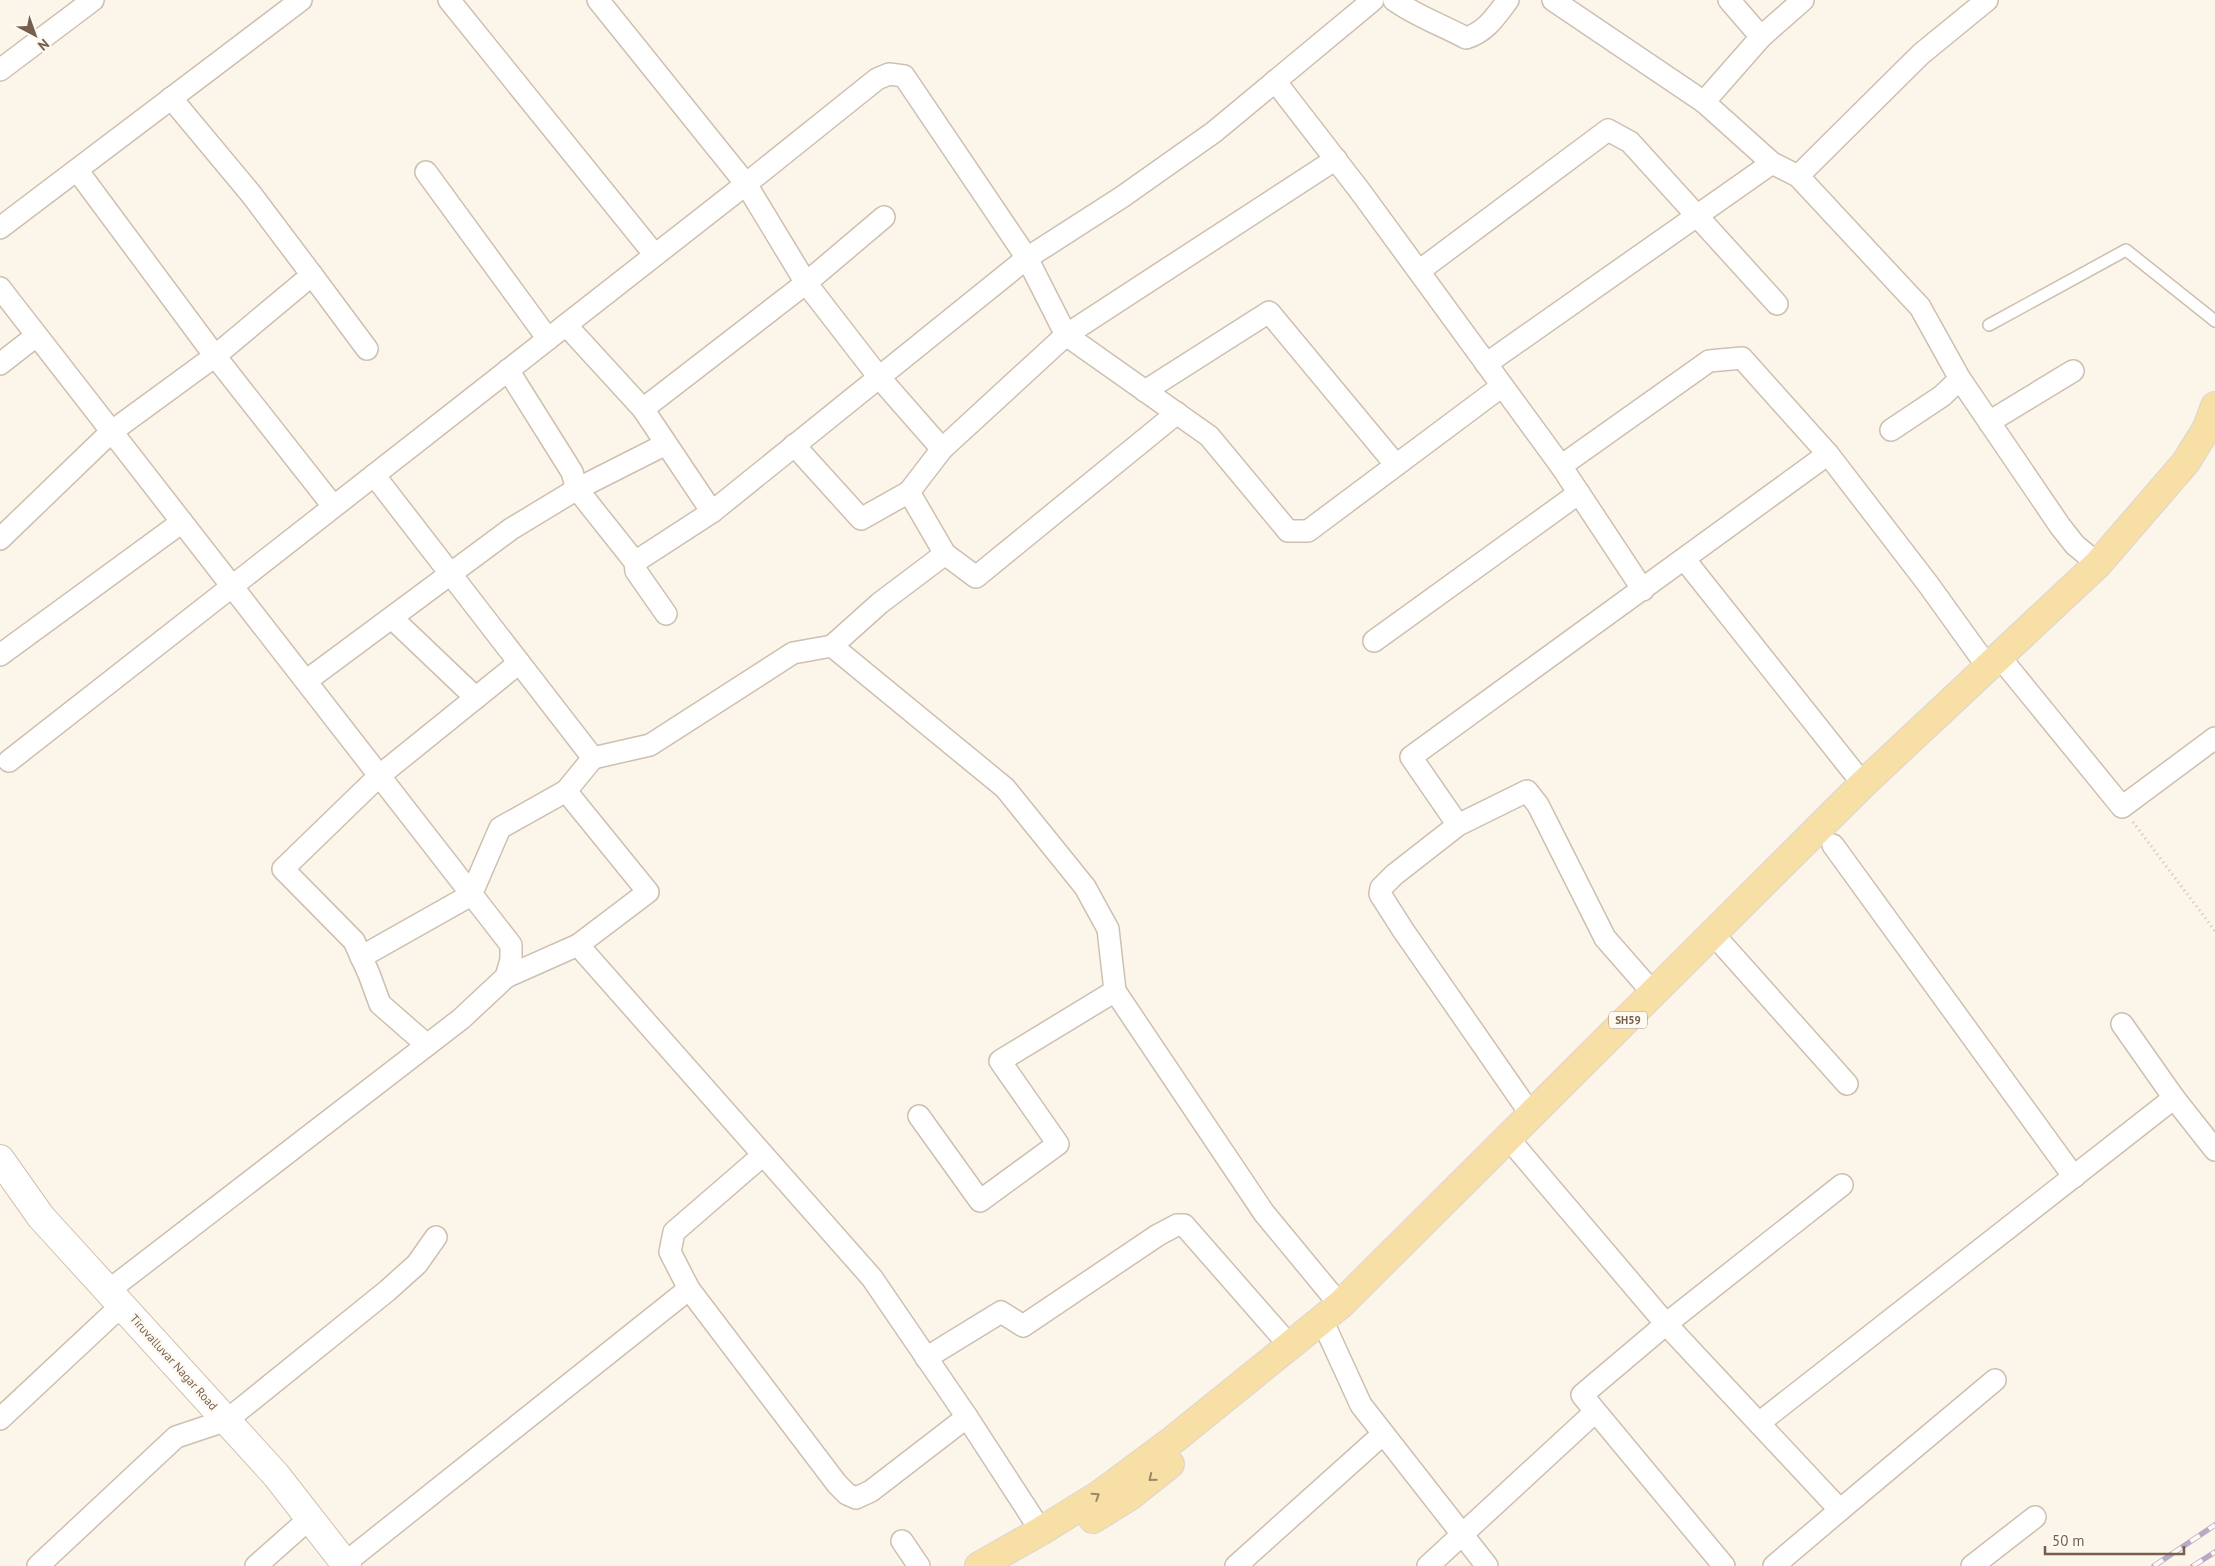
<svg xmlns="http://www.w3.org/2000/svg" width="2215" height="1566" font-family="'PT Sans',sans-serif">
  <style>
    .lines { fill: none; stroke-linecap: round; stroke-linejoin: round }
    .lane-casing { stroke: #cebfb0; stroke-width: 14 }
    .street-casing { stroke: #cebfb0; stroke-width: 24 }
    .secondary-casing { stroke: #d1c0ae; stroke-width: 30 }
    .primary-casing { stroke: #dbd5d1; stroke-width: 30 }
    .path { stroke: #d6bca5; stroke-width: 3; stroke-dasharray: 1 4; stroke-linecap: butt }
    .lane { stroke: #fff; stroke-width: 11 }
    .street { stroke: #fff; stroke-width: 21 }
    .secondary { stroke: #fff; stroke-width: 28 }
    .primary { stroke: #f7dfa6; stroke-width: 28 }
    .rail-casing { stroke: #baa8c6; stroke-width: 5.5 }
    .rail { stroke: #fefaf1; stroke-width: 4; stroke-dasharray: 11; stroke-linecap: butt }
    .oneway { stroke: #9d8568 }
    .labels { text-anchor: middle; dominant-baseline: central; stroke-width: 5; stroke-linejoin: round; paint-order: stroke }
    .shield { fill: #fefaf1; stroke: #9f8e7f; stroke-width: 1 }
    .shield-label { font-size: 11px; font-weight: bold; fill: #765f4e }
    .street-label { font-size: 12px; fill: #765f4e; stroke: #fefaf1 }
  </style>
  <rect width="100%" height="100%" fill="#fcf6ea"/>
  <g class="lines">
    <defs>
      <polyline id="lane" points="1989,325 2126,250 2215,321"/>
      <g id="street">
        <polyline points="449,0 655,255"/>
        <polyline points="598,0 746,184 877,79 889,74 904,76 1027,258 1122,197 1214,132 1373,0"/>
        <path d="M1394,0C1416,16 1442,25 1466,38C1486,32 1496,16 1508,0"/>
        <polyline points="1553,0 1704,102 1772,163 1798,176 1920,307 1960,379 1942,396 1891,430"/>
        <polyline points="1729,0 1761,37"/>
        <polyline points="0,70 93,0"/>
        <polyline points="1275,81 1360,191 1561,466 1643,590"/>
        <polyline points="171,98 251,194 312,275"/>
        <polyline points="1704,102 1761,37 1803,0"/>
        <polyline points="426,172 548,339 746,184 806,283 878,376 942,449"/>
        <polyline points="1798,176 1921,54 1987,0"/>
        <polyline points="0,228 301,0"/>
        <polyline points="1419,271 1608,130 1630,142 1777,304"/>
        <polyline points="0,288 511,945 511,960 506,977 461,1019 108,1291"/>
        <polyline points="566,325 643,409 806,283 884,217"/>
        <polyline points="0,364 36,336"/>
        <polyline points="1486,364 1772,163"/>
        <polyline points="508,370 572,472 577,489 635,562 636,571 666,614"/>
        <polyline points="1960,379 2060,526 2075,545 2098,564"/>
        <polyline points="1145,391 1269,312 1396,465"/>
        <polyline points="643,409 712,512"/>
        <polyline points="1177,413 976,577 945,554 909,492 942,449 1066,335 1336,159"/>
        <polyline points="1989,422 2073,371"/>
        <polyline points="794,445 861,519 909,492"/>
        <polyline points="1561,466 1709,361 1742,358 1828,454 1928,584 1987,666"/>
        <polyline points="374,475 593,758 650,745 793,653 832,646 880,603 945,554"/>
        <polyline points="333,506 215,356 312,275 367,349"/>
        <polyline points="0,539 111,432 215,356 77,170"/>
        <polyline points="1685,560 1863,784"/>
        <polyline points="635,562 712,512 1027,258 1066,335 1209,436 1288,531 1308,531 1502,386"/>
        <polyline points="392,618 476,698"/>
        <polyline points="1374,641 1579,493"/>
        <polyline points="832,646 1005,788 1085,887 1108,929 1115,991 1264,1213 1340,1305"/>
        <polyline points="0,655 182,522"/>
        <polyline points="2007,666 2122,807 2215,738"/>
        <polyline points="306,681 511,529 577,489 666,444"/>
        <polyline points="9,761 548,339"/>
        <polyline points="566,791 648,892 578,945"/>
        <polyline points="1458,825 1411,757 1828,454"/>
        <polyline points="1833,845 2074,1177"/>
        <polyline points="1723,945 1847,1084"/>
        <polyline points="361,957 471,895 500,828 566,791 593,758"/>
        <polyline points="506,977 578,945 872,1278 967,1417 1041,1531"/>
        <polyline points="2122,1024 2174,1098 2215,1150"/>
        <polyline points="427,1045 380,1004 369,974 354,941 283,869 379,776 519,663"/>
        <polyline points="919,1116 980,1201 1058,1144 1000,1061 1115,991"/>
        <polyline points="1532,1116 1403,930 1380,894 1381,888 1394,875 1458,825 1527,791 1538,805 1605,938 1654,994"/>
        <polyline points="1509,1139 1666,1324 1840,1510 1995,1380"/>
        <polyline points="763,1155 674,1232 670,1252 689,1289 837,1484 847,1494 856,1498 871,1491 967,1417"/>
        <polyline points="1322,1320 1361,1405 1487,1566"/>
        <polyline points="926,1358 1001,1312 1023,1326 1158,1235 1177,1225 1184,1225 1290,1346"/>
        <polyline points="0,1419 122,1305"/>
        <polyline points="1759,1423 2174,1098"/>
        <polyline points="902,1541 919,1566"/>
        <polyline points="345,1563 689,1289"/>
        <polyline points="38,1566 176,1437 227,1420 387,1291 417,1264 436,1237"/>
        <polyline points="256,1566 309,1519"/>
        <polyline points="1236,1566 1383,1434"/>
        <polyline points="1428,1566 1595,1412"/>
        <polyline points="1724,1566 1582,1395 1666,1324 1842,1185"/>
        <polyline points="1774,1566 1840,1510"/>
        <polyline points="1972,1566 2035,1517"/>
      </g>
      <polyline id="secondary" points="0,1159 41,1217 276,1475 347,1566"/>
      <g id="primary">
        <polyline points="1093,1519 1130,1496 1170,1464"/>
        <polyline points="979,1566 1041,1531 1099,1495 1173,1440 1340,1305 1863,784 2098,564 2186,462 2207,428 2215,406"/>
      </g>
    </defs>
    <use href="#lane" class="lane-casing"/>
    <use href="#street" class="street-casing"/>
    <use href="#secondary" class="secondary-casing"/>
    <use href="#primary" class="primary-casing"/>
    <polyline class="path" points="2133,822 2215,931"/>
    <use href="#lane" class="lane"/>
    <use href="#street" class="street"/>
    <use href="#secondary" class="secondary"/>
    <use href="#primary" class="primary"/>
    <defs>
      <g id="rail">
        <polyline points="2154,1566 2215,1525"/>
        <polyline points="2193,1566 2215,1552"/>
      </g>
    </defs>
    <use href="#rail" class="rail-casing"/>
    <use href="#rail" class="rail"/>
  </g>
  <defs><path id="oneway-chevron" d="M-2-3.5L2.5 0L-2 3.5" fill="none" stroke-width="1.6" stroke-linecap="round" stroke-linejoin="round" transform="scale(1.25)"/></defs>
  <g class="oneway">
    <use href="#oneway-chevron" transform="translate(1152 1478) rotate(141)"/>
    <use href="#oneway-chevron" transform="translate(1096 1496) rotate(-33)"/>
  </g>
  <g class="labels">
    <rect class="shield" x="1609" y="1011.5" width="38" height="17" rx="4"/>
    <g class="shield-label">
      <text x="1628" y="1020">SH59</text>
    </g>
    <g class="street-label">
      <text transform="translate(174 1362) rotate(48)">Tiruvalluvar Nagar Road</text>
    </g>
  </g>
  <g transform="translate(35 35) rotate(139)" stroke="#fefaf1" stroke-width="4" paint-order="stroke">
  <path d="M0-4L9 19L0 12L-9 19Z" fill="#765f4e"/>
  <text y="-8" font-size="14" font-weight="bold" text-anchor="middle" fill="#765f4e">N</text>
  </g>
  <path d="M2045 1546v8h139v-8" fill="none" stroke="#765f4e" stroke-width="2.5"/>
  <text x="2052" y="1546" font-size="15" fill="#765f4e" stroke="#fefaf1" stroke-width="4" paint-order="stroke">50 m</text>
</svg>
